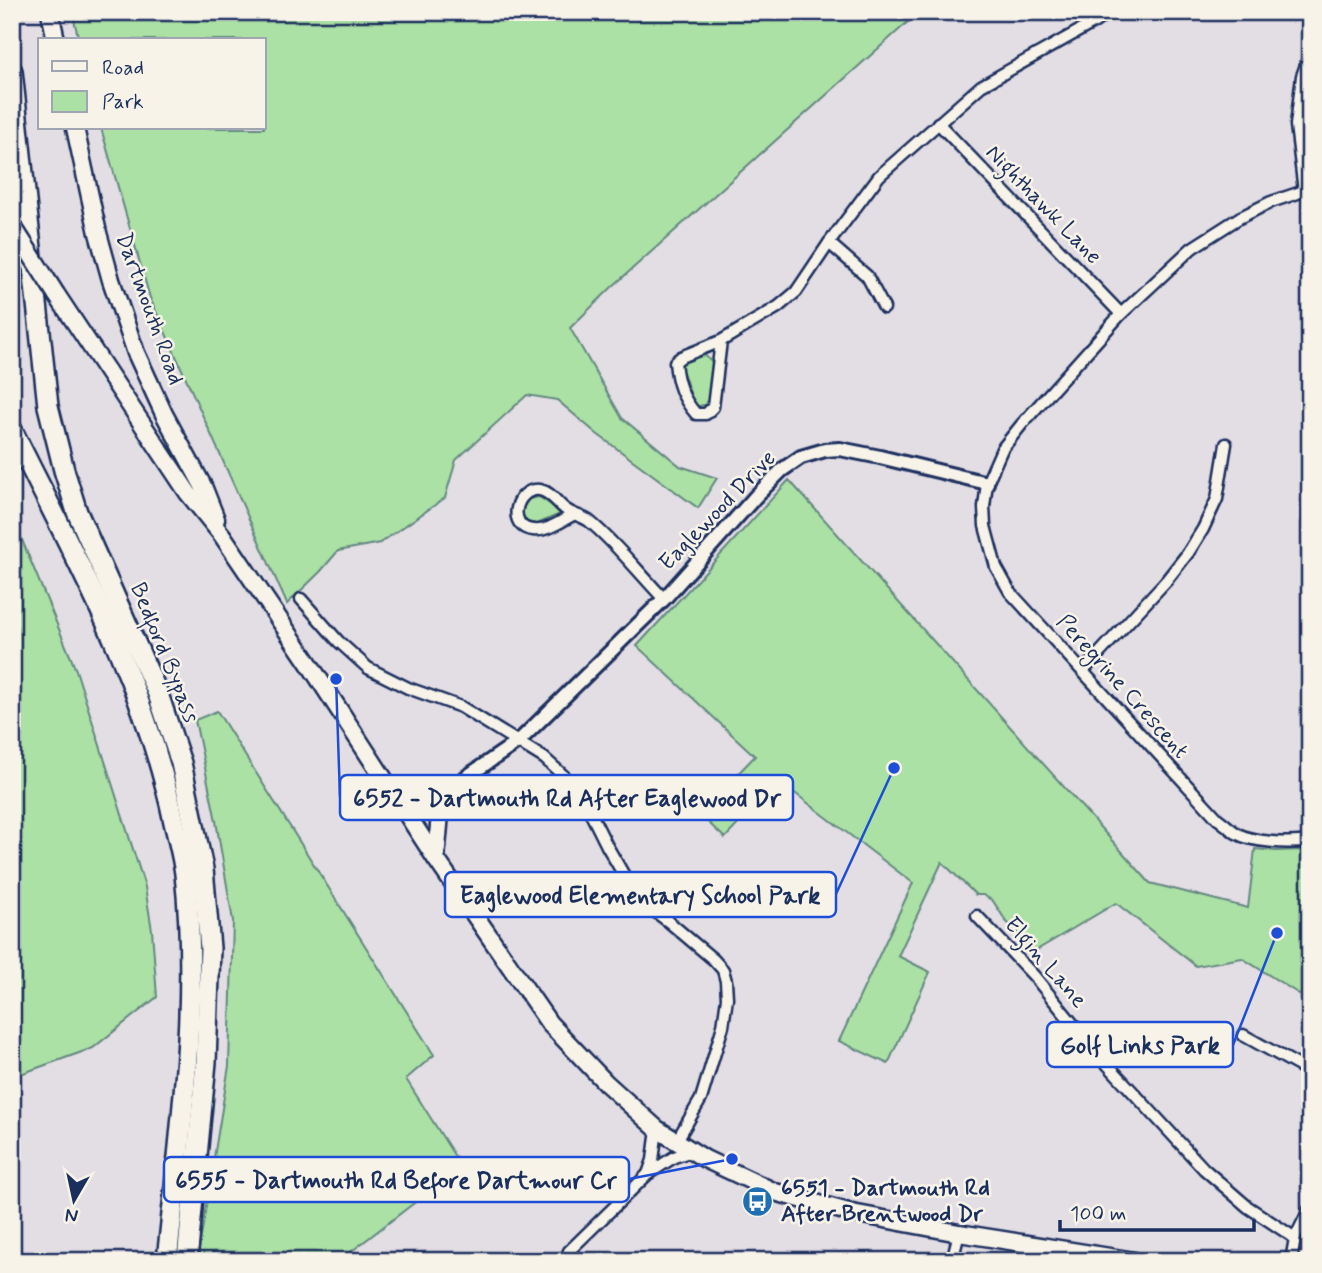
<svg xmlns="http://www.w3.org/2000/svg" width="1322" height="1273" font-family="Mynerve,sans-serif">
  <style>
    .green { fill: #abe1a4; stroke: #638881; stroke-width: 2 }
    .lines { fill: none; stroke-linecap: round; stroke-linejoin: round }
    .minor-casing { stroke: #1b2f5e; stroke-width: 15 }
    .tertiary-casing { stroke: #1b2f5e; stroke-width: 18 }
    .primary-casing { stroke: #1b2f5e; stroke-width: 21 }
    .motorway-casing { stroke: #1b2f5e; stroke-width: 24 }
    .minor { stroke: #f7f3e8; stroke-width: 10 }
    .tertiary { stroke: #f7f3e8; stroke-width: 12 }
    .primary { stroke: #f7f3e8; stroke-width: 16 }
    .motorway { stroke: #f7f3e8; stroke-width: 19 }
    .primary-bridge-casing { stroke: #1b2f5e; stroke-width: 21; stroke-linecap: butt }
    .primary-bridge { stroke: #f7f3e8; stroke-width: 16 }
    .labels { text-anchor: middle; dominant-baseline: central; stroke-width: 5; stroke-linejoin: round; paint-order: stroke }
    .street-label { font-size: 23px; fill: #1b2f5e; stroke: #f7f3e8 }
    .poi-label { font-size: 23px; font-weight: bold; fill: #1b2f5e; stroke: #f7f3e8; text-anchor: start }
    .leader { fill: none; stroke: #1d4ed8; stroke-width: 2.5 }
    .callout-dot { fill: #1d4ed8; stroke: #f7f3e8; stroke-width: 2.5 }
    .callout { fill: #f7f3e8; stroke: #1d4ed8; stroke-width: 2.5 }
    .callout-label { font-size: 24px; text-anchor: middle; font-weight: bold; fill: #1b2f5e }
  </style>
  <rect width="100%" height="100%" fill="#e3dde4"/>
  <filter id="ink" filterUnits="userSpaceOnUse"><feTurbulence type="fractalNoise" baseFrequency=".0143" numOctaves="2"/><feDisplacementMap in="SourceGraphic" scale="14" xChannelSelector="R" yChannelSelector="G"/><feConvolveMatrix kernelMatrix="1 2 1 2 8 2 1 2 1" color-interpolation-filters="sRGB"/></filter>
  <g filter="url(#ink)">
    <g class="green">
      <polygon points="72,12 919,12 612,287 570,328 622,418 680,466 717,478 698,508 597,434 557,400 527,395 456,460 445,498 380,543 338,551 320,572 287,604 150,298 101,128 264,128 264,40 79,40"/>
      <polygon points="702,353 712,362 711,396 708,404 695,407 680,364"/>
      <polygon points="789,480 1150,883 1248,908 1255,849 1276,851 1302,850 1310,866 1310,1001 1242,958 1196,966 1116,903 1035,951 1006,921 993,901 983,895 976,895 942,862 898,956 930,972 888,1064 839,1041 913,883 779,781 725,838 699,814 755,756 637,646"/>
      <polygon points="539,497 551,505 560,514 537,524 527,522 521,511 529,499"/>
      <polygon points="12,516 76,670 145,887 152,930 157,997 93,1048 12,1077"/>
      <polygon points="217,711 434,1055 406,1079 461,1166 427,1193 339,1261 197,1261 229,1066 233,921 216,821 195,720"/>
    </g>
    <g class="lines">
      <defs>
        <g id="minor">
          <polyline points="938,123 1121,314"/>
          <polyline points="1304,191 1296,125 1302,76 1310,54"/>
          <path d="M1310,191H1304L1271,202L1239,218L1192,248L1121,314L1022,424L1002,449L987,483L984,507L985,526L996,567L1010,592L1218,819C1224,823 1230,829 1236,833C1253,843 1290,844 1310,841"/>
          <polyline points="829,243 867,276 884,308"/>
          <path d="M721,341L713,407L706,414H696C682,398 677,383 675,362L681,357L721,341L778,307L796,292L829,243L879,176L981,86L1095,22L1108,12"/>
          <path d="M573,515C561,521 547,532 533,530C506,528 515,487 540,490C551,492 557,503 565,509C573,515 582,516 589,521C616,543 639,573 664,599"/>
          <polyline points="301,599 338,641 368,668 408,688 461,707 544,758 565,777 589,810 607,846 637,898 669,922 714,960 723,970 726,981 727,998 723,1026 701,1099 676,1142"/>
          <polyline points="1083,671 1166,581 1188,553 1203,529 1217,499 1226,444"/>
          <polyline points="977,916 1034,976 1095,1051 1204,1169 1248,1207 1295,1238"/>
          <polyline points="1243,1035 1310,1072"/>
          <polyline points="648,1174 653,1160 657,1129"/>
          <polyline points="566,1261 569,1251 648,1174 674,1157 692,1151"/>
          <polyline points="952,1261 959,1233"/>
          <polyline points="1291,1261 1295,1238 1310,1208"/>
        </g>
        <polyline id="tertiary" points="408,817 519,741 664,599 756,496 782,470 801,457 825,450 840,449 880,457 987,483"/>
        <g id="primary">
          <polyline points="50,12 56,40"/>
          <polyline points="75,128 98,233 111,280 136,353 164,414 203,486 216,519"/>
          <polyline points="56,294 188,493 222,535 308,662 436,859 549,1023 606,1083 657,1129 705,1159 775,1192 852,1213 959,1233 1135,1261"/>
          <polyline points="387,785 422,791 447,790 440,814 436,859"/>
        </g>
        <g id="motorway">
          <polyline points="12,71 48,406 64,470 77,512 158,694 181,763 203,869 210,948 206,1062 187,1261"/>
          <path d="M12,430C75,557 145,682 174,822C178,839 183,857 185,874C199,1003 180,1133 167,1261"/>
        </g>
      </defs>
      <use href="#minor" class="minor-casing"/>
      <use href="#tertiary" class="tertiary-casing"/>
      <use href="#primary" class="primary-casing"/>
      <use href="#motorway" class="motorway-casing"/>
      <use href="#minor" class="minor"/>
      <use href="#tertiary" class="tertiary"/>
      <use href="#primary" class="primary"/>
      <use href="#motorway" class="motorway"/>
      <defs>
        <polyline id="primary-bridge" points="12,225 56,294"/>
      </defs>
      <use href="#primary-bridge" class="primary-bridge-casing"/>
      <use href="#primary-bridge" class="primary-bridge"/>
    </g>
  </g>
  <defs>
    <symbol id="bus-disc" viewBox="-11 -11 22 22"><circle r="9.5" fill="#1f6fb2" stroke="#f7f3e8"/><path d="M-5-6H5V4H4V6H2V4H-2V6H-4V4H-5ZM-3.5-4V0h7V-4ZM-3.5 1.2v1.5H-2V1.2ZM2 1.2v1.5H3.5V1.2Z" fill="#fff"/></symbol>
  </defs>
  <g fill-rule="evenodd">
    <use href="#bus-disc" x="740" y="1184" width="35" height="35"/>
  </g>
  <g class="labels">
    <g class="street-label">
      <text transform="translate(1043 205) rotate(46)">Nighthawk Lane</text>
      <text transform="translate(149 309) rotate(70)">Dartmouth Road</text>
      <text transform="translate(718 511) rotate(-46)">Eaglewood Drive</text>
      <text transform="translate(164 653) rotate(68)">Bedford Bypass</text>
      <text transform="translate(1122 687) rotate(48)">Peregrine Crescent</text>
      <text transform="translate(1045 963) rotate(49)">Elgin Lane</text>
    </g>
    <g class="poi-label">
      <text x="781" y="1189">6551 - Dartmouth Rd<tspan x="781" dy="26">After Brentwood Dr</tspan></text>
    </g>
  </g>
  <path class="leader" d="M336 679L340 797M894 768L836 894M1277 933L1233 1045M732 1159L629 1179"/>
  <g class="callout-dot">
    <circle cx="336" cy="679" r="7"/>
    <circle cx="894" cy="768" r="7"/>
    <circle cx="1277" cy="933" r="7"/>
    <circle cx="732" cy="1159" r="7"/>
  </g>
  <g class="callout">
    <rect x="340" y="775" width="453" height="45" rx="7"/>
    <rect x="445" y="872" width="391" height="45" rx="7"/>
    <rect x="1047" y="1022" width="186" height="45" rx="7"/>
    <rect x="164" y="1157" width="465" height="45" rx="7"/>
  </g>
  <g class="callout-label">
    <text x="567" y="806">6552 - Dartmouth Rd After Eaglewood Dr</text>
    <text x="640" y="903">Eaglewood Elementary School Park</text>
    <text x="1140" y="1053">Golf Links Park</text>
    <text x="396" y="1188">6555 - Dartmouth Rd Before Dartmour Cr</text>
  </g>
  <rect width="1322" height="1273" fill="none" stroke="#f7f3e8" stroke-width="42"/>
  <rect x="21" y="21" width="1280" height="1231" fill="none" stroke="#1b2f5e" stroke-width="2.5" filter="url(#ink)"/>
  <rect x="38" y="38" width="228" height="91" fill="#f7f3e8" stroke="#9fa5b1" stroke-width="2"/>
  <rect x="52" y="61" width="35" height="10" fill="#f7f3e8" stroke="#9fa5b1" stroke-width="2"/>
  <text x="102" y="74" font-size="21" fill="#1b2f5e">Road</text>
  <rect x="52" y="91" width="35" height="21" fill="#abe1a4" stroke="#9fa5b1" stroke-width="2"/>
  <text x="102" y="108" font-size="21" fill="#1b2f5e">Park</text>
  <g transform="translate(74 1200) rotate(189)" stroke="#f7f3e8" stroke-width="5" paint-order="stroke">
  <path d="M0-5L12 26L0 18L-12 26Z" fill="#1b2f5e"/>
  <text y="-10" font-size="19" font-weight="bold" text-anchor="middle" fill="#1b2f5e">N</text>
  </g>
  <path d="M1060 1220v10h194v-10" fill="none" stroke="#1b2f5e" stroke-width="3.5"/>
  <text x="1070" y="1220" font-size="21" fill="#1b2f5e" stroke="#f7f3e8" stroke-width="5" paint-order="stroke">100 m</text>
</svg>
